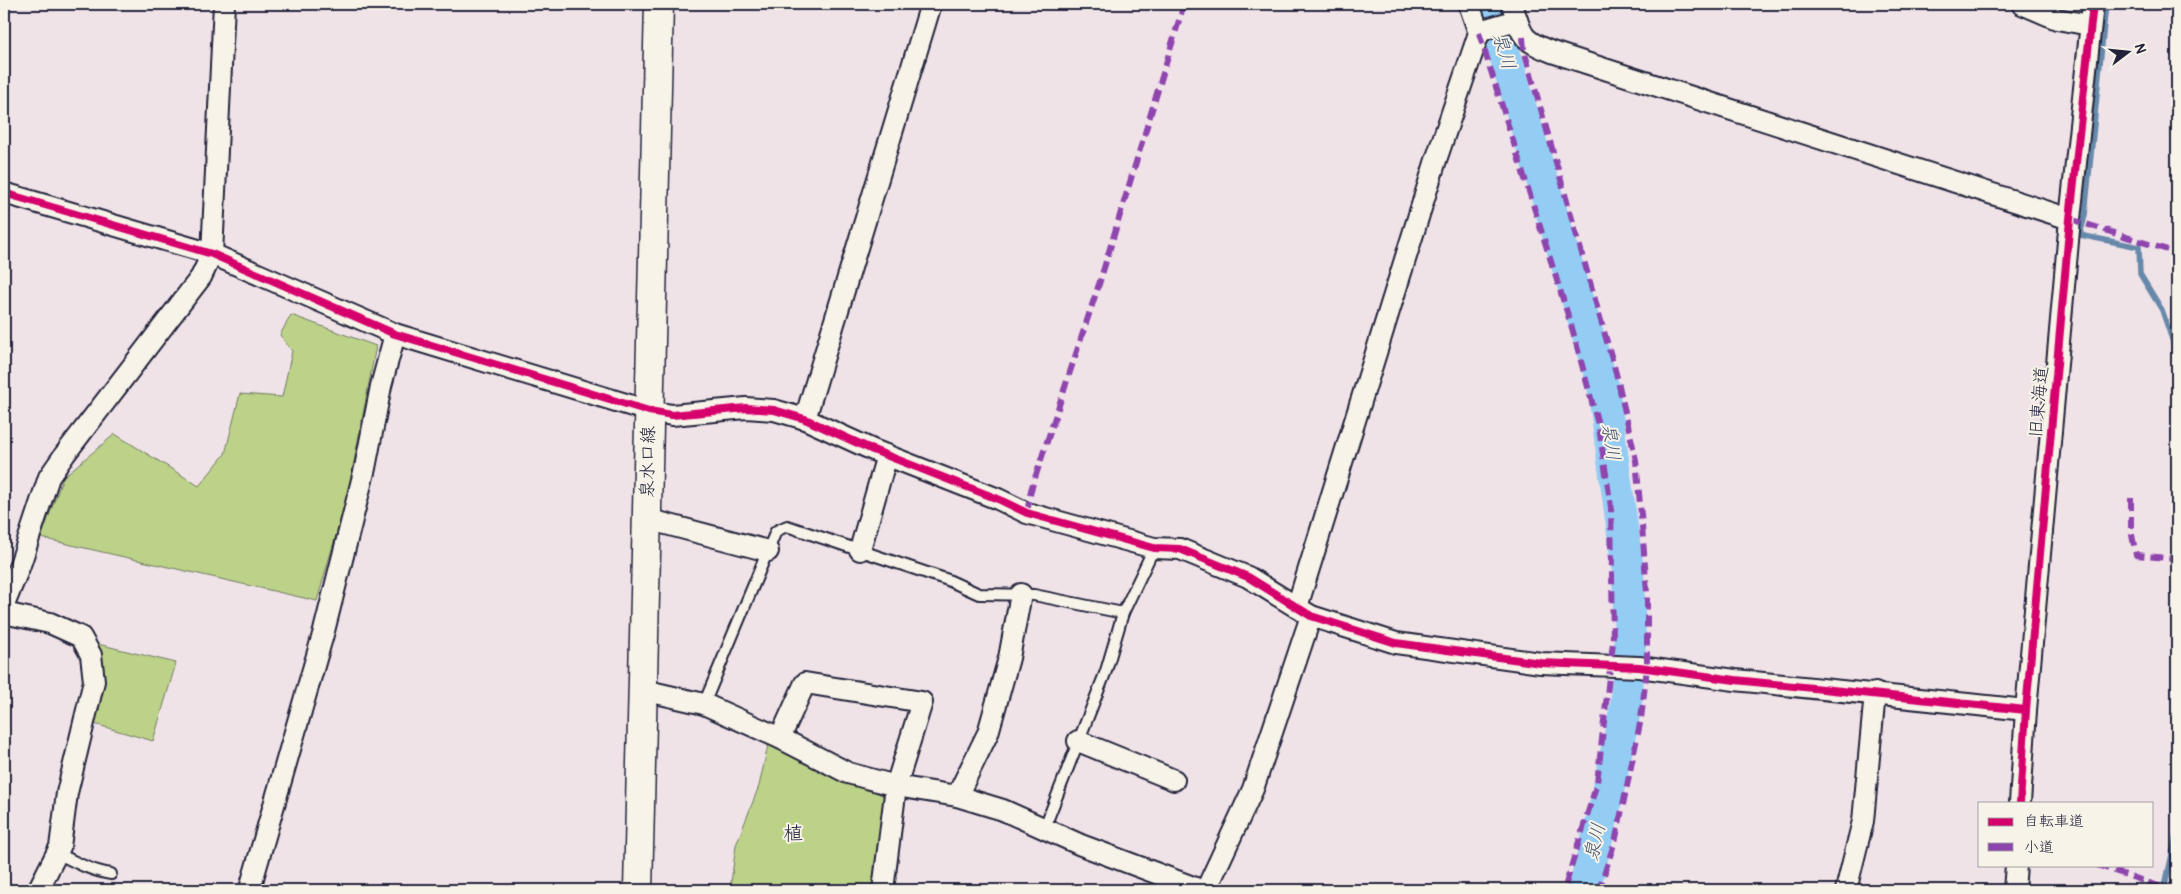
<svg xmlns="http://www.w3.org/2000/svg" width="2181" height="894" font-family="Pangolin,'Klee One',sans-serif">
  <style>
    .green { fill: #bcd288; stroke: #6f7a62 }
    .lines { fill: none; stroke-linecap: round; stroke-linejoin: round }
    .stream { stroke: #6689aa; stroke-width: 5.5 }
    .river { stroke: #94cdf4; stroke-width: 32 }
    .lane-casing { stroke: #22223b; stroke-width: 14 }
    .street-casing { stroke: #22223b; stroke-width: 24 }
    .secondary-casing { stroke: #22223b; stroke-width: 31 }
    .lane { stroke: #f7f3e8; stroke-width: 10 }
    .street { stroke: #f7f3e8; stroke-width: 20 }
    .secondary { stroke: #f7f3e8; stroke-width: 28 }
    .quiet { stroke: #8e44ad; stroke-width: 6; stroke-dasharray: 12 6; stroke-linecap: butt }
    .cycleway-casing { stroke: #f7f3e8; stroke-width: 11 }
    .cycleway { stroke: #d6006c; stroke-width: 8 }
    .labels { text-anchor: middle; dominant-baseline: central; stroke-width: 4; stroke-linejoin: round; paint-order: stroke }
    .street-label { font-size: 18px; fill: #22223b; stroke: #f7f3e8 }
    .water-label { font-size: 19px; font-style: italic; fill: #445572; stroke: #f7f3e8 }
    .quarter-label { font-size: 20px; fill: #22223b; stroke: #f7f3e8 }
  </style>
  <rect width="100%" height="100%" fill="#f0e3e8"/>
  <filter id="ink" filterUnits="userSpaceOnUse"><feTurbulence type="fractalNoise" baseFrequency=".02" numOctaves="2"/><feDisplacementMap in="SourceGraphic" scale="10" xChannelSelector="R" yChannelSelector="G"/><feConvolveMatrix kernelMatrix="1 2 1 2 8 2 1 2 1" color-interpolation-filters="sRGB"/></filter>
  <g filter="url(#ink)">
    <g class="green">
      <polygon points="291,315 376,346 348,493 317,601 41,538 63,477 115,434 199,486 225,454 240,394 282,397 292,351 280,335"/>
      <polygon points="98,644 176,663 153,741 91,723 100,682"/>
      <polygon points="769,741 901,804 900,833 882,890 730,890 736,845 759,786"/>
    </g>
    <g class="lines">
      <g class="stream">
        <polyline points="2106,4 2085,215 2080,235 2139,247 2140,274 2162,310 2177,354"/>
        <polyline points="2164,890 2177,832"/>
      </g>
      <polyline class="river" points="1490,4 1603,386 1628,571 1630,645 1626,706 1603,815 1584,890"/>
      <defs>
        <g id="lane">
          <polyline points="704,704 776,531 787,526 948,580 979,594 1034,595 1123,613"/>
          <polyline points="1044,829 1106,671 1123,613 1154,548"/>
          <path d="M57,853C75,862 91,871 111,874"/>
        </g>
        <g id="street">
          <path d="M1512,4C1522,35 1520,40 1552,52L2070,219"/>
          <polyline points="2022,4 2057,19 2090,25"/>
          <polyline points="1479,33 1486,29 1517,20"/>
          <polyline points="4,193 212,254 395,334 649,411 672,415 746,408 774,410 805,419 873,450 998,499 1027,513 1154,548 1180,549 1248,577 1311,616 1396,643 1541,663 1639,667 1735,680 2026,710"/>
          <polyline points="805,419 931,4"/>
          <polyline points="647,519 768,551"/>
          <polyline points="860,550 887,455"/>
          <polyline points="4,605 20,565 49,477 65,454 201,277 212,254 224,4"/>
          <polyline points="1297,607 1436,160 1479,33 1469,4"/>
          <polyline points="4,613 50,623 81,637 91,655 94,681 67,793 60,847 38,890"/>
          <polyline points="643,690 704,704 780,738 848,773 896,786 957,796 1003,810 1081,845 1201,890"/>
          <polyline points="780,738 805,683 922,702 896,786 883,890"/>
          <polyline points="1078,741 1174,780"/>
          <polyline points="957,796 988,733 1009,658 1021,594"/>
          <polyline points="2020,803 2026,710 2070,219 2093,4"/>
          <polyline points="252,890 251,885 324,631 365,468 381,386 395,334"/>
          <polyline points="1206,890 1253,789 1311,616"/>
          <polyline points="1846,890 1863,821 1875,693"/>
          <polyline points="2014,890 2016,865"/>
        </g>
        <polyline id="secondary" points="638,890 659,4"/>
      </defs>
      <use href="#lane" class="lane-casing"/>
      <use href="#street" class="street-casing"/>
      <use href="#secondary" class="secondary-casing"/>
      <use href="#lane" class="lane"/>
      <use href="#street" class="street"/>
      <use href="#secondary" class="secondary"/>
      <g class="quiet">
        <polyline points="1479,33 1572,328 1599,428 1611,507 1613,642 1597,783 1564,890"/>
        <polyline points="1523,37 1524,50 1617,377 1636,460 1642,526 1647,593 1647,668 1641,719 1616,838 1599,890"/>
        <polyline points="2070,219 2177,253"/>
        <polyline points="2131,498 2131,530 2136,555 2177,559"/>
        <polyline points="1027,513 1031,490 1100,281 1184,4"/>
        <polyline points="2097,865 2170,890"/>
      </g>
      <defs>
        <g id="cycleway">
          <polyline points="4,193 212,254 395,334 649,411 672,415 746,408 774,410 805,419 873,450 998,499 1027,513 1154,548 1180,549 1248,577 1311,616 1396,643 1541,663 1639,667 1735,680 2026,710"/>
          <polyline points="2020,803 2026,710 2070,219 2093,4"/>
        </g>
      </defs>
      <use href="#cycleway" class="cycleway-casing"/>
      <use href="#cycleway" class="cycleway"/>
    </g>
  </g>
  <g class="labels">
    <g class="street-label">
      <text transform="translate(2039 402) rotate(-85)">旧東海道</text>
      <text transform="translate(648 462) rotate(-89)">泉水口線</text>
    </g>
    <g class="water-label">
      <text transform="translate(1504 51) rotate(74)">泉川</text>
      <text transform="translate(1611 442) rotate(82)">泉川</text>
      <text transform="translate(1595 842) rotate(-77)">泉川</text>
    </g>
    <g class="quarter-label">
      <text x="793" y="833">植</text>
    </g>
  </g>
  <rect width="2181" height="894" fill="none" stroke="#f7f3e8" stroke-width="20"/>
  <rect x="10" y="10" width="2161" height="874" fill="none" stroke="#22223b" stroke-width="2" filter="url(#ink)"/>
  <rect x="1978" y="802" width="175" height="65" fill="#f7f3e8" stroke="#a29fa3"/>
  <rect x="1988" y="818" width="25" height="8" fill="#d6006c" stroke="#a29fa3"/>
  <text x="2024" y="826" font-size="15" fill="#22223b">自転車道</text>
  <rect x="1988" y="843" width="25" height="8" fill="#8e44ad" stroke="#a29fa3"/>
  <text x="2024" y="852" font-size="15" fill="#22223b">小道</text>
  <g transform="translate(2128 52) rotate(74)" stroke="#f7f3e8" stroke-width="4" paint-order="stroke">
  <path d="M0-4L9 19L0 12L-9 19Z" fill="#22223b"/>
  <text y="-8" font-size="14" font-weight="bold" text-anchor="middle" fill="#22223b">N</text>
  </g>
</svg>
